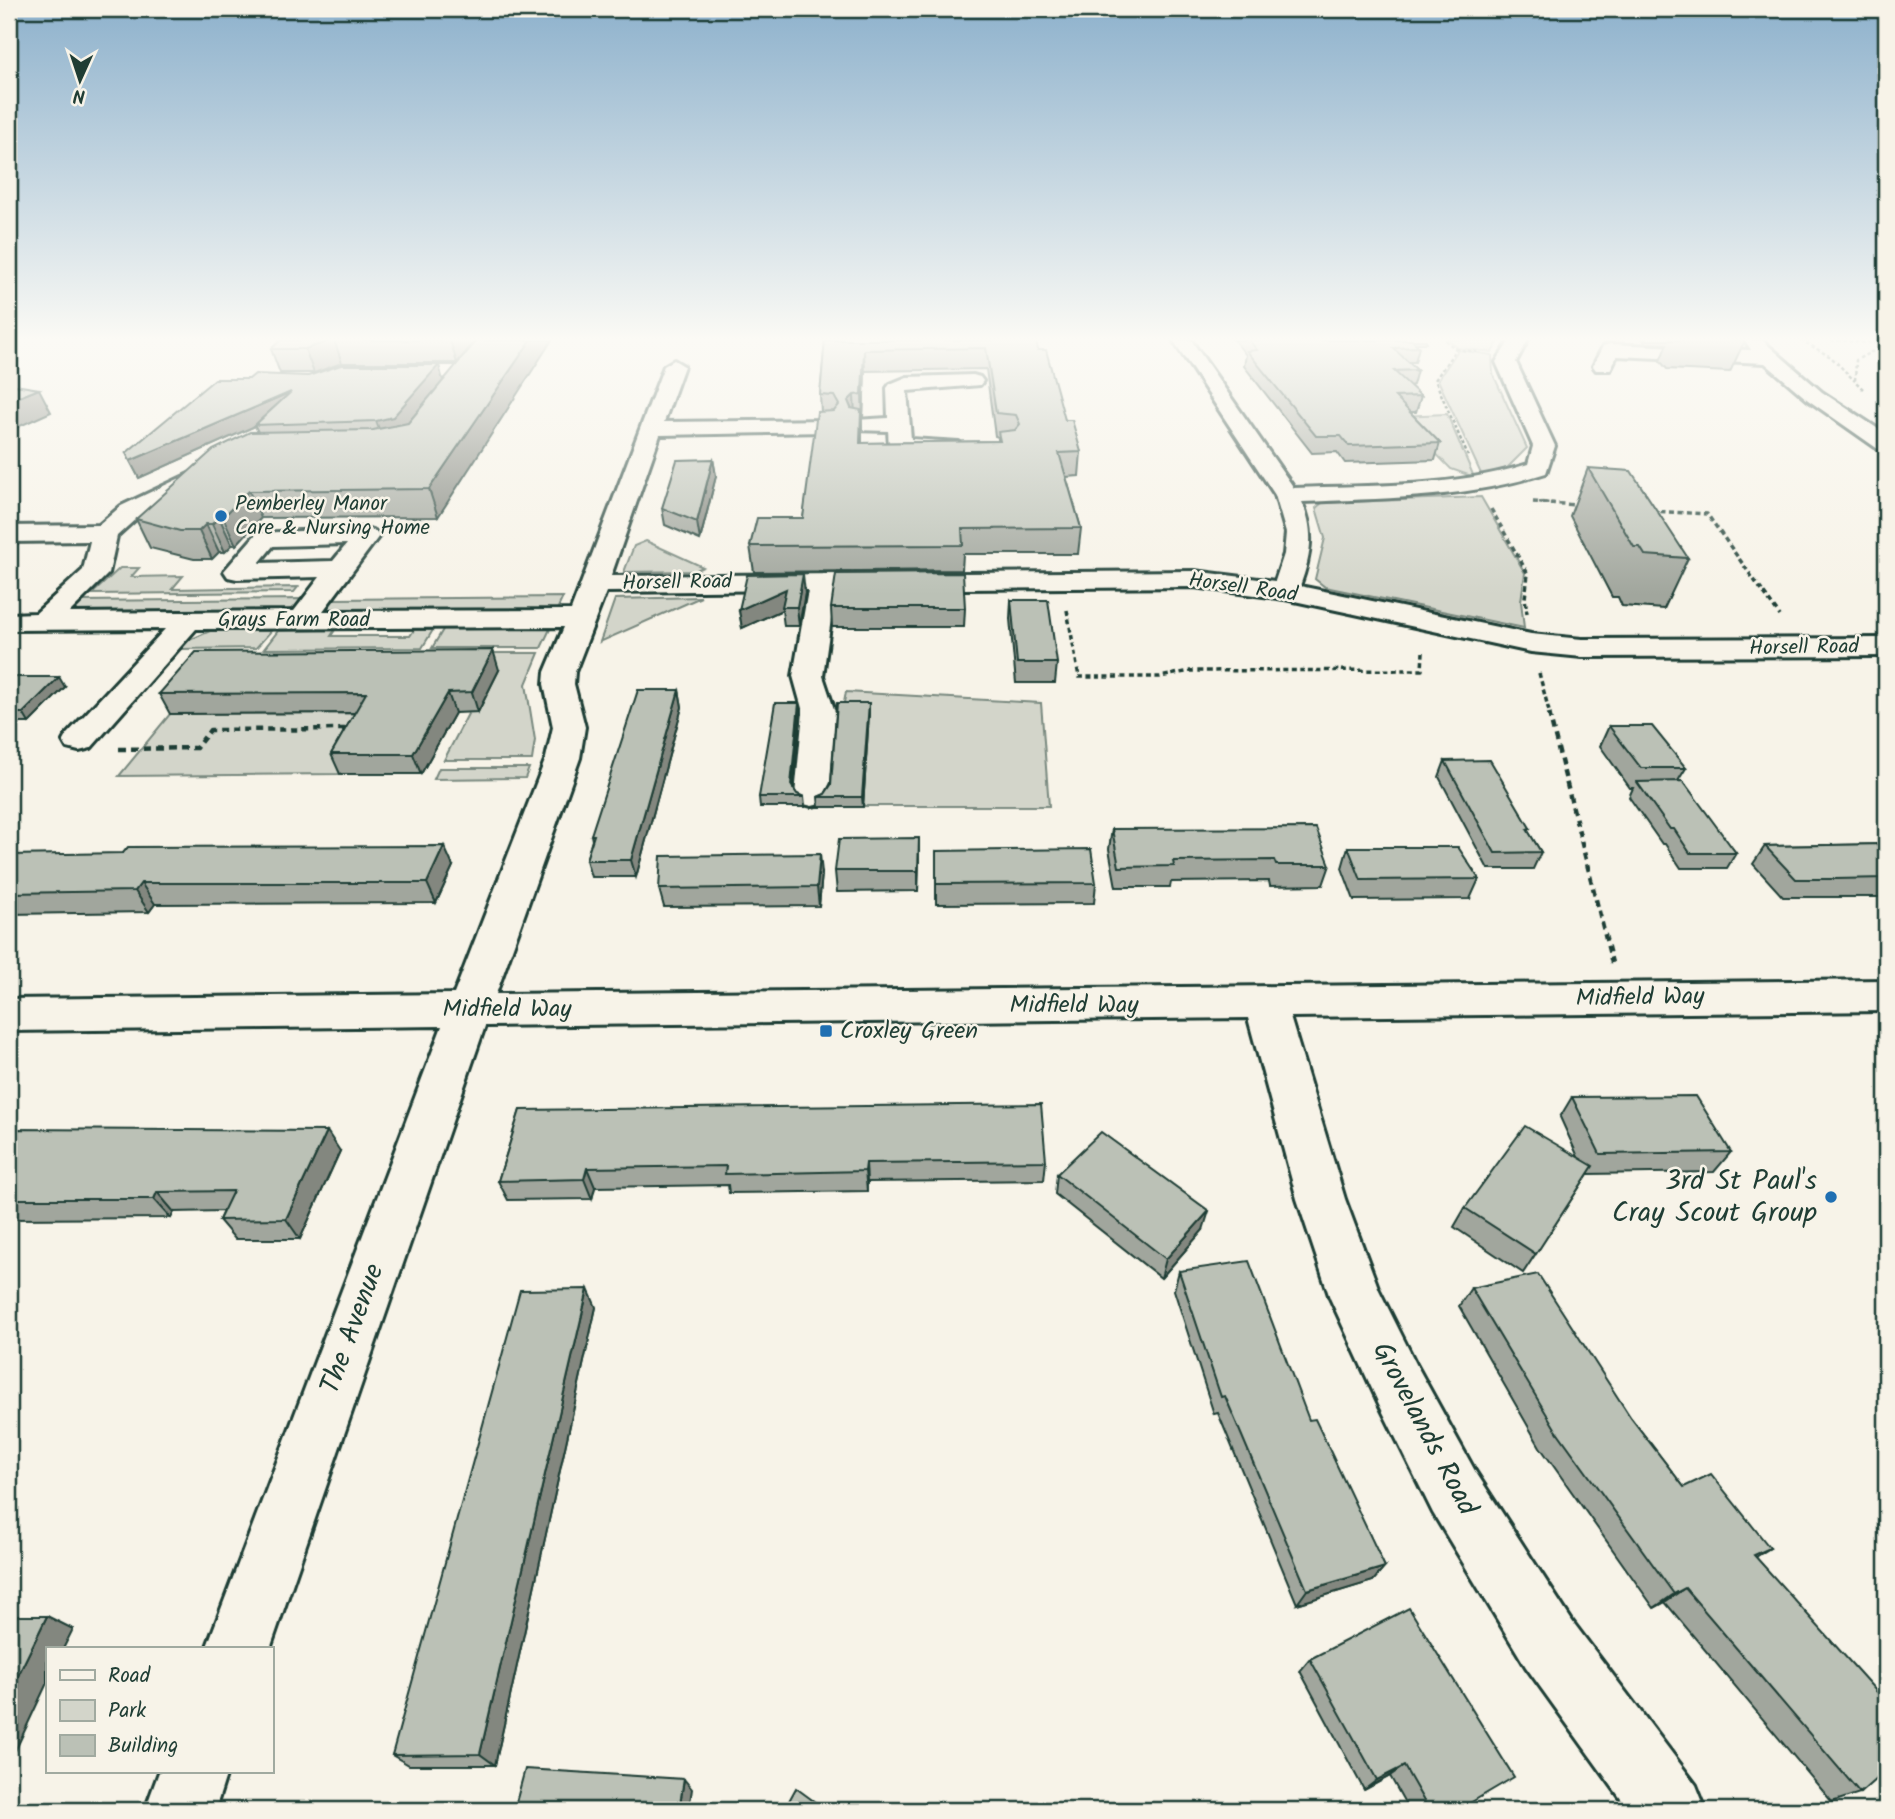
<svg xmlns="http://www.w3.org/2000/svg" width="1895" height="1819" font-family="Kalam,sans-serif">
  <style>
    .green { fill: #d3d5ca; stroke: #79897f; stroke-width: 2 }
    .lines { fill: none; stroke-linecap: round; stroke-linejoin: round }
    .minor-casing { stroke: #1f3d34; stroke-width: 6 }
    .path-far2 { stroke: #1f3d34; stroke-width: 2.5; stroke-dasharray: 3.5 2.5; stroke-linecap: butt }
    .path-far1 { stroke: #1f3d34; stroke-width: 3.5; stroke-dasharray: 5 3.5; stroke-linecap: butt }
    .path { stroke: #1f3d34; stroke-width: 4.5; stroke-dasharray: 7 5; stroke-linecap: butt }
    .minor { fill: #f7f3e8; fill-rule: evenodd }
    .wall { fill: #a1a69d; stroke: #1f3d34; stroke-width: 2; fill-rule: evenodd }
    .shaded-wall { fill: #83877f; stroke: #1f3d34; stroke-width: 2 }
    .building { fill: #bbc1b6; stroke: #1f3d34; stroke-width: 2; fill-rule: evenodd }
    .poi-dot { fill: #1f6fb2; stroke: #f7f3e8; stroke-width: 2.5 }
    .labels { text-anchor: middle; dominant-baseline: central; stroke-width: 5; stroke-linejoin: round; paint-order: stroke }
    .far-poi-label { font-size: 21px; fill: #1f3d34; stroke: #f7f3e8; text-anchor: start }
    .far-street-label { font-size: 21px; fill: #1f3d34; stroke: #f7f3e8 }
    .street-label { font-size: 24px; fill: #1f3d34; stroke: #f7f3e8 }
    .poi-label { font-size: 24px; fill: #1f3d34; stroke: #f7f3e8; text-anchor: start }
    .near-poi-label { font-size: 28px; fill: #1f3d34; stroke: #f7f3e8; text-anchor: end }
    .near-street-label { font-size: 28px; fill: #1f3d34; stroke: #f7f3e8 }
  </style>
  <rect width="100%" height="100%" fill="#f7f3e8"/>
  <filter id="ink" filterUnits="userSpaceOnUse"><feTurbulence type="fractalNoise" baseFrequency=".0143" numOctaves="2"/><feDisplacementMap in="SourceGraphic" scale="14" xChannelSelector="R" yChannelSelector="G"/><feConvolveMatrix kernelMatrix="1 2 1 2 8 2 1 2 1" color-interpolation-filters="sRGB"/></filter>
  <g filter="url(#ink)">
    <g class="green">
      <polygon points="1448,340 1500,340 1492,352 1458,348"/>
      <polygon points="1458,350 1492,355 1493,374 1527,448 1507,468 1482,476 1438,380"/>
      <polygon points="1447,414 1474,477 1451,469 1399,416"/>
      <polygon points="1481,497 1525,573 1521,601 1524,628 1325,587 1315,579 1325,538 1316,508 1322,503"/>
      <polygon points="646,541 703,567 694,571 624,572 634,546"/>
      <polygon points="120,568 139,568 131,577 183,576 172,589 298,587 294,592 92,594"/>
      <polygon points="563,597 556,612 322,613 332,599"/>
      <polygon points="701,597 600,642 615,599"/>
      <polygon points="305,599 296,607 281,613 70,614 68,611 79,601"/>
      <polygon points="551,627 541,648 432,648 444,628"/>
      <polygon points="335,630 331,636 410,636 414,630 433,630 422,648 264,649 278,631"/>
      <polygon points="210,631 271,631 256,648 180,649 187,641"/>
      <polygon points="471,653 539,653 526,684 535,740 532,760 444,760 469,712 478,711"/>
      <polygon points="846,692 1041,703 1049,806 863,806 842,713"/>
      <polygon points="374,713 340,774 119,776 170,714"/>
      <polygon points="439,768 529,768 525,778 434,779"/>
    </g>
    <g class="lines">
      <defs>
        <g id="minor">
          <path d="M1173,340H1191L1294,488C1372,485 1452,488 1528,464L1533,446L1496,362L1510,340H1528L1516,362L1555,446L1546,473C1466,499 1385,498 1302,502C1315,531 1311,556 1300,586L1531,634L1582,639L1886,638V656L1582,657L1531,652L1285,599L1194,587L835,590L823,676L835,712L829,795L824,803L812,806L800,803L795,795L803,712L793,676L808,590L606,592L575,672L574,684L585,727L580,758L496,994L1886,980V1011L1290,1017L1345,1199L1379,1290L1417,1366L1475,1471L1572,1621L1696,1785L1706,1810H1629L1526,1667L1433,1513L1379,1404L1330,1298L1297,1199L1248,1018L485,1026L270,1649H206L442,1026L9,1031V999L454,994L546,758L553,727L544,684L545,672L564,627L196,629L91,748L79,751L67,748L63,741L67,734L165,629L9,630V614L36,613L83,570L90,541L9,542V526L99,525L121,506L210,464L218,466L222,471L218,476L139,516L117,536L109,573L69,613L294,611L320,577L237,579L228,577L224,571L257,533L366,528L375,531L379,536L323,611L571,610L664,366L674,360L684,366L664,422L827,420L835,421L838,426L835,431L827,432L660,435L611,576L1194,571L1275,581L1284,554L1286,533L1275,495ZM347,544L333,561L259,563L273,546Z"/>
          <polygon points="1745,340 1762,340 1822,392 1886,434 1886,451 1878,449 1808,400 1765,363 1617,356 1610,370 1596,370 1593,366 1603,346 1610,344 1751,350"/>
          <polygon points="387,366 466,366 473,368 476,372 473,376 466,378 380,376 377,372 380,368"/>
          <path d="M973,375L980,377L983,381L980,385L907,391L911,439L959,442L962,447L959,452C945,455 903,457 892,447C887,443 889,436 888,431L855,430L852,425L855,420L888,418L887,388L890,384L907,377Z"/>
          <polygon points="159,1772 227,1772 215,1810 145,1810"/>
        </g>
      </defs>
      <use href="#minor" class="minor-casing"/>
      <g class="path-far2">
        <polyline points="1445,340 1456,349 1435,380 1468,456"/>
        <polyline points="1801,340 1831,357 1855,381"/>
        <polyline points="1831,340 1886,344"/>
        <polyline points="1456,349 1480,352"/>
        <polyline points="1863,389 1855,381 1856,360 1871,352 1886,349"/>
        <polyline points="1533,502 1554,503"/>
      </g>
      <g class="path-far1">
        <polyline points="1533,502 1577,505"/>
        <polyline points="1491,509 1528,574 1525,598 1527,613"/>
        <polyline points="1652,511 1707,514 1780,616"/>
        <polyline points="1067,610 1079,677 1160,677 1190,671 1422,670 1423,652"/>
        <polyline points="1539,673 1550,715"/>
      </g>
      <g class="path">
        <polyline points="1549,713 1612,963"/>
        <polyline points="119,749 196,748 210,730 350,729"/>
      </g>
      <use href="#minor" class="minor"/>
    </g>
    <g class="wall">
      <polygon points="281,340 476,340 457,363 342,363 314,373 280,373 271,349"/>
      <path d="M825,340L1038,350L1065,420L1081,452L1079,476L1066,477L1081,528L1078,554H963L962,570L754,572L750,546L803,518L821,412L820,395ZM986,369L995,436L998,437V441L862,443V417H863L865,371Z"/>
      <polygon points="1234,340 1426,340 1426,343 1415,343 1419,347 1415,362 1409,362 1417,370 1413,385 1410,386 1421,396 1416,412 1410,412 1440,443 1435,460 1345,463 1337,452 1312,453 1244,366 1246,355"/>
      <polygon points="1643,340 1745,340 1730,372 1667,369 1660,361 1667,344 1646,343"/>
      <polygon points="443,380 438,517 261,518 236,545 232,545 225,552 219,552 212,559 194,559 150,548 136,519 258,432 255,426 139,478 126,453"/>
      <polygon points="713,459 716,476 700,540 665,525 662,508"/>
      <polygon points="1588,468 1688,558 1664,609 1622,606 1618,597 1612,597 1570,516"/>
      <polygon points="805,593 799,626 784,626 782,610 742,628 739,610"/>
      <polygon points="1011,600 1057,663 1055,683 1016,683 1010,619"/>
      <polygon points="831,608 965,608 964,627 832,627"/>
      <polygon points="499,670 478,712 455,713 421,774 340,774 331,754 355,713 170,714 159,694"/>
      <polygon points="9,677 65,687 29,723 9,723"/>
      <polygon points="679,690 682,707 636,877 591,877 586,860 592,840 591,835"/>
      <polygon points="799,703 800,713 793,788 797,794 804,797 805,807 760,807 759,797"/>
      <polygon points="869,713 863,807 819,807 818,797 825,794"/>
      <polygon points="1609,726 1686,768 1678,781 1736,853 1727,868 1681,868 1665,844 1662,844 1629,797 1633,788 1630,788 1600,746"/>
      <polygon points="1445,761 1530,828 1528,831 1541,852 1533,869 1488,869 1439,777"/>
      <polygon points="1112,829 1330,865 1323,885 1270,886 1269,881 1171,882 1170,887 1116,887 1109,849"/>
      <polygon points="1886,844 1886,897 1783,897 1753,864 1765,846"/>
      <polygon points="1348,847 1479,879 1470,899 1354,900 1342,868"/>
      <polygon points="936,851 1096,883 1094,903 936,904"/>
      <polygon points="9,855 453,866 436,903 155,904 149,912 9,914"/>
      <polygon points="919,858 918,891 837,892 835,871"/>
      <polygon points="822,873 819,906 664,907 659,889"/>
      <polygon points="1572,1097 1731,1152 1714,1172 1588,1174 1523,1273 1454,1227 1465,1208 1579,1159 1560,1117"/>
      <polygon points="520,1110 1046,1161 1044,1180 867,1182 867,1191 729,1193 728,1185 595,1187 592,1199 508,1200 498,1181"/>
      <polygon points="9,1129 340,1151 300,1239 235,1239 219,1220 223,1211 174,1212 171,1218 9,1219"/>
      <polygon points="1057,1174 1203,1230 1161,1278 1055,1194"/>
      <polygon points="1179,1271 1309,1420 1385,1567 1373,1581 1297,1604 1218,1413 1214,1414 1174,1290"/>
      <polygon points="1471,1288 1631,1418 1684,1487 1770,1548 1756,1557 1860,1793 1832,1802 1665,1602 1654,1608 1540,1447 1459,1306"/>
      <polygon points="596,1307 495,1765 409,1765 392,1755"/>
      <polygon points="1310,1659 1458,1810 1409,1810 1390,1776 1364,1790 1300,1671"/>
    </g>
    <g class="shaded-wall">
      <polygon points="334,340 342,363 314,373 305,349"/>
      <polygon points="450,340 476,340 457,363"/>
      <polygon points="531,340 552,340 438,517 429,489"/>
      <polygon points="864,350 865,371 863,417 862,394"/>
      <polygon points="439,365 443,381 399,434 382,437 376,421"/>
      <polygon points="39,389 51,412 9,431 9,401"/>
      <polygon points="291,392 255,425 255,426 139,478 130,461"/>
      <polygon points="854,395 855,417 848,401"/>
      <polygon points="861,410 862,433 861,467 860,443"/>
      <polygon points="713,459 716,476 700,540 697,522"/>
      <polygon points="249,491 261,518 236,545 223,517"/>
      <polygon points="219,517 232,545 225,552 212,524"/>
      <polygon points="206,524 219,552 212,559 199,531"/>
      <polygon points="803,574 805,593 799,626 797,607"/>
      <polygon points="786,589 782,610 742,628 739,610"/>
      <polygon points="493,650 499,670 478,712 472,692"/>
      <polygon points="59,677 65,687 29,723 23,713"/>
      <polygon points="679,690 682,707 636,877 631,860"/>
      <polygon points="448,693 455,713 421,774 413,754"/>
      <polygon points="799,703 800,713 792,795 791,785"/>
      <polygon points="869,703 869,713 863,807 862,797"/>
      <polygon points="919,838 919,858 918,891 918,871"/>
      <polygon points="444,846 453,866 436,903 427,883"/>
      <polygon points="820,854 822,873 819,906 817,887"/>
      <polygon points="141,883 155,904 149,912 135,891"/>
      <polygon points="327,1131 340,1151 300,1239 286,1219"/>
      <polygon points="866,1163 867,1182 867,1191 865,1171"/>
      <polygon points="587,1168 595,1187 592,1199 584,1179"/>
      <polygon points="157,1192 174,1212 171,1218 154,1199"/>
      <polygon points="1209,1211 1203,1230 1161,1278 1166,1259"/>
      <polygon points="588,1289 596,1307 495,1765 480,1754"/>
      <polygon points="1385,1567 1373,1581 1297,1604 1307,1590"/>
      <polygon points="1685,1588 1665,1602 1654,1608 1674,1594"/>
      <polygon points="47,1616 73,1629 63,1649 47,1649 47,1683 9,1764 9,1694"/>
      <polygon points="1404,1766 1390,1776 1364,1790 1377,1780"/>
      <polygon points="684,1779 692,1789 689,1810 679,1810"/>
    </g>
    <g class="building">
      <polygon points="281,340 332,340 305,349 271,349"/>
      <polygon points="477,340 531,340 429,489 249,491 223,517 219,517 212,524 206,524 199,531 180,531 136,519 213,450 250,432 373,430 408,423"/>
      <path d="M825,340H1036L1038,350H1046L1065,420H1072L1081,452L1059,453L1081,528L962,529L963,545L750,546L757,518H803L817,412L834,411L839,405L834,396L820,395ZM986,348L996,413L1016,415L1020,424L1015,430L998,432L1000,441L860,443L861,410L851,408L848,401L854,395L862,394L864,350Z"/>
      <polygon points="1249,340 1412,340 1419,347 1393,348 1417,370 1394,371 1421,396 1395,397 1440,443 1349,446 1341,436 1316,436 1247,351 1257,350"/>
      <polygon points="341,365 439,365 393,417 376,421 255,425 291,392 130,461 126,453 215,379 249,379 255,374 308,376"/>
      <polygon points="9,384 39,389 9,401"/>
      <polygon points="713,459 697,522 662,508 677,460"/>
      <polygon points="1588,468 1631,471 1688,558 1645,555 1640,547 1634,547"/>
      <polygon points="963,573 965,608 831,608 836,574"/>
      <polygon points="803,574 797,607 782,607 786,589 739,610 747,575"/>
      <polygon points="1011,600 1048,600 1057,663 1017,663"/>
      <polygon points="493,650 472,692 448,693 413,754 331,754 366,693 159,694 196,652"/>
      <polygon points="9,677 59,677 23,713 9,713"/>
      <polygon points="638,690 679,690 631,860 586,860 594,835 591,835"/>
      <polygon points="775,703 799,703 791,785 797,794 804,797 759,797"/>
      <polygon points="837,703 869,703 862,797 818,797 825,794 831,785"/>
      <polygon points="1609,726 1652,726 1686,768 1641,768"/>
      <polygon points="1490,760 1530,828 1527,829 1541,852 1495,853 1445,761"/>
      <polygon points="1683,781 1736,853 1690,853 1674,829 1670,829 1637,782"/>
      <polygon points="1316,828 1330,865 1276,865 1274,860 1173,861 1174,866 1119,867 1112,829"/>
      <polygon points="919,838 918,871 835,871 839,839"/>
      <polygon points="1886,844 1886,878 1835,879 1796,879 1765,846"/>
      <polygon points="444,846 427,883 141,883 135,891 9,893 9,855 123,853 128,847"/>
      <polygon points="1348,847 1458,847 1479,879 1361,880"/>
      <polygon points="1091,849 1096,883 936,884 936,851"/>
      <polygon points="820,854 817,887 659,889 661,856"/>
      <polygon points="1696,1096 1731,1152 1600,1154 1572,1097"/>
      <polygon points="1041,1104 1046,1161 866,1163 865,1171 725,1174 726,1166 587,1168 584,1179 498,1181 520,1110"/>
      <polygon points="1525,1126 1593,1166 1536,1254 1465,1208"/>
      <polygon points="9,1129 327,1131 286,1219 219,1220 233,1191 157,1192 154,1199 9,1199"/>
      <polygon points="1101,1132 1209,1211 1166,1259 1057,1174"/>
      <polygon points="1249,1261 1309,1420 1315,1419 1385,1567 1307,1590 1225,1396 1221,1397 1179,1271"/>
      <polygon points="1538,1274 1631,1418 1684,1487 1711,1474 1770,1548 1754,1555 1886,1702 1886,1770 1860,1793 1685,1588 1674,1594 1556,1430 1471,1288"/>
      <polygon points="588,1289 480,1754 392,1755 520,1290"/>
      <polygon points="1409,1608 1514,1777 1458,1810 1429,1810 1404,1766 1377,1780 1310,1659"/>
      <polygon points="9,1616 47,1616 9,1694"/>
      <polygon points="525,1769 684,1779 679,1810 514,1810"/>
      <polygon points="796,1788 826,1810 784,1810"/>
    </g>
  </g>
  <linearGradient id="sky" x2="0" y2="1"><stop stop-color="#8db1cc"/><stop offset="0.57" stop-color="#fbfaf5"/><stop offset="1" stop-color="#fbfaf5" stop-opacity="0"/></linearGradient>
  <rect width="1895" height="595" fill="url(#sky)"/>
  <g class="poi-dot">
    <circle cx="221" cy="516" r="7"/>
    <rect x="819" y="1024" width="14" height="14" rx="3.5"/>
    <circle cx="1831" cy="1197" r="7"/>
  </g>
  <g class="labels">
    <g class="far-poi-label">
      <text x="235" y="504">Pemberley Manor<tspan x="235" dy="24">Care &amp; Nursing Home</tspan></text>
    </g>
    <g class="far-street-label">
      <text transform="translate(677 583) rotate(-1)">Horsell Road</text>
      <text transform="translate(1243 588) rotate(8)">Horsell Road</text>
      <text x="294" y="620">Grays Farm Road</text>
      <text transform="translate(1804 648) rotate(-1)">Horsell Road</text>
    </g>
    <g class="street-label">
      <text transform="translate(1640 998) rotate(-1)">Midfield Way</text>
      <text x="1074" y="1005">Midfield Way</text>
      <text x="507" y="1009">Midfield Way</text>
    </g>
    <g class="poi-label">
      <text x="840" y="1031">Croxley Green</text>
    </g>
    <g class="near-poi-label">
      <text x="1817" y="1181">3rd St Paul's<tspan x="1817" dy="32">Cray Scout Group</tspan></text>
    </g>
    <g class="near-street-label">
      <text transform="translate(353 1329) rotate(-70)">The Avenue</text>
      <text transform="translate(1424 1429) rotate(62)">Grovelands Road</text>
    </g>
  </g>
  <rect width="1895" height="1819" fill="none" stroke="#f7f3e8" stroke-width="35"/>
  <rect x="18" y="18" width="1860" height="1784" fill="none" stroke="#1f3d34" stroke-width="2.5" filter="url(#ink)"/>
  <rect x="46" y="1647" width="228" height="126" fill="#f7f3e8" stroke="#a1aaa0" stroke-width="2"/>
  <rect x="60" y="1670" width="35" height="10" fill="#f7f3e8" stroke="#a1aaa0" stroke-width="2"/>
  <text x="108" y="1682" font-size="21" fill="#1f3d34">Road</text>
  <rect x="60" y="1700" width="35" height="21" fill="#d3d5ca" stroke="#a1aaa0" stroke-width="2"/>
  <text x="108" y="1717" font-size="21" fill="#1f3d34">Park</text>
  <rect x="60" y="1735" width="35" height="21" fill="#bbc1b6" stroke="#a1aaa0" stroke-width="2"/>
  <text x="108" y="1752" font-size="21" fill="#1f3d34">Building</text>
  <g transform="translate(80 80) rotate(183)" stroke="#f7f3e8" stroke-width="5" paint-order="stroke">
  <path d="M0-5L12 26L0 18L-12 26Z" fill="#1f3d34"/>
  <text y="-10" font-size="19" font-weight="bold" text-anchor="middle" fill="#1f3d34">N</text>
  </g>
</svg>
